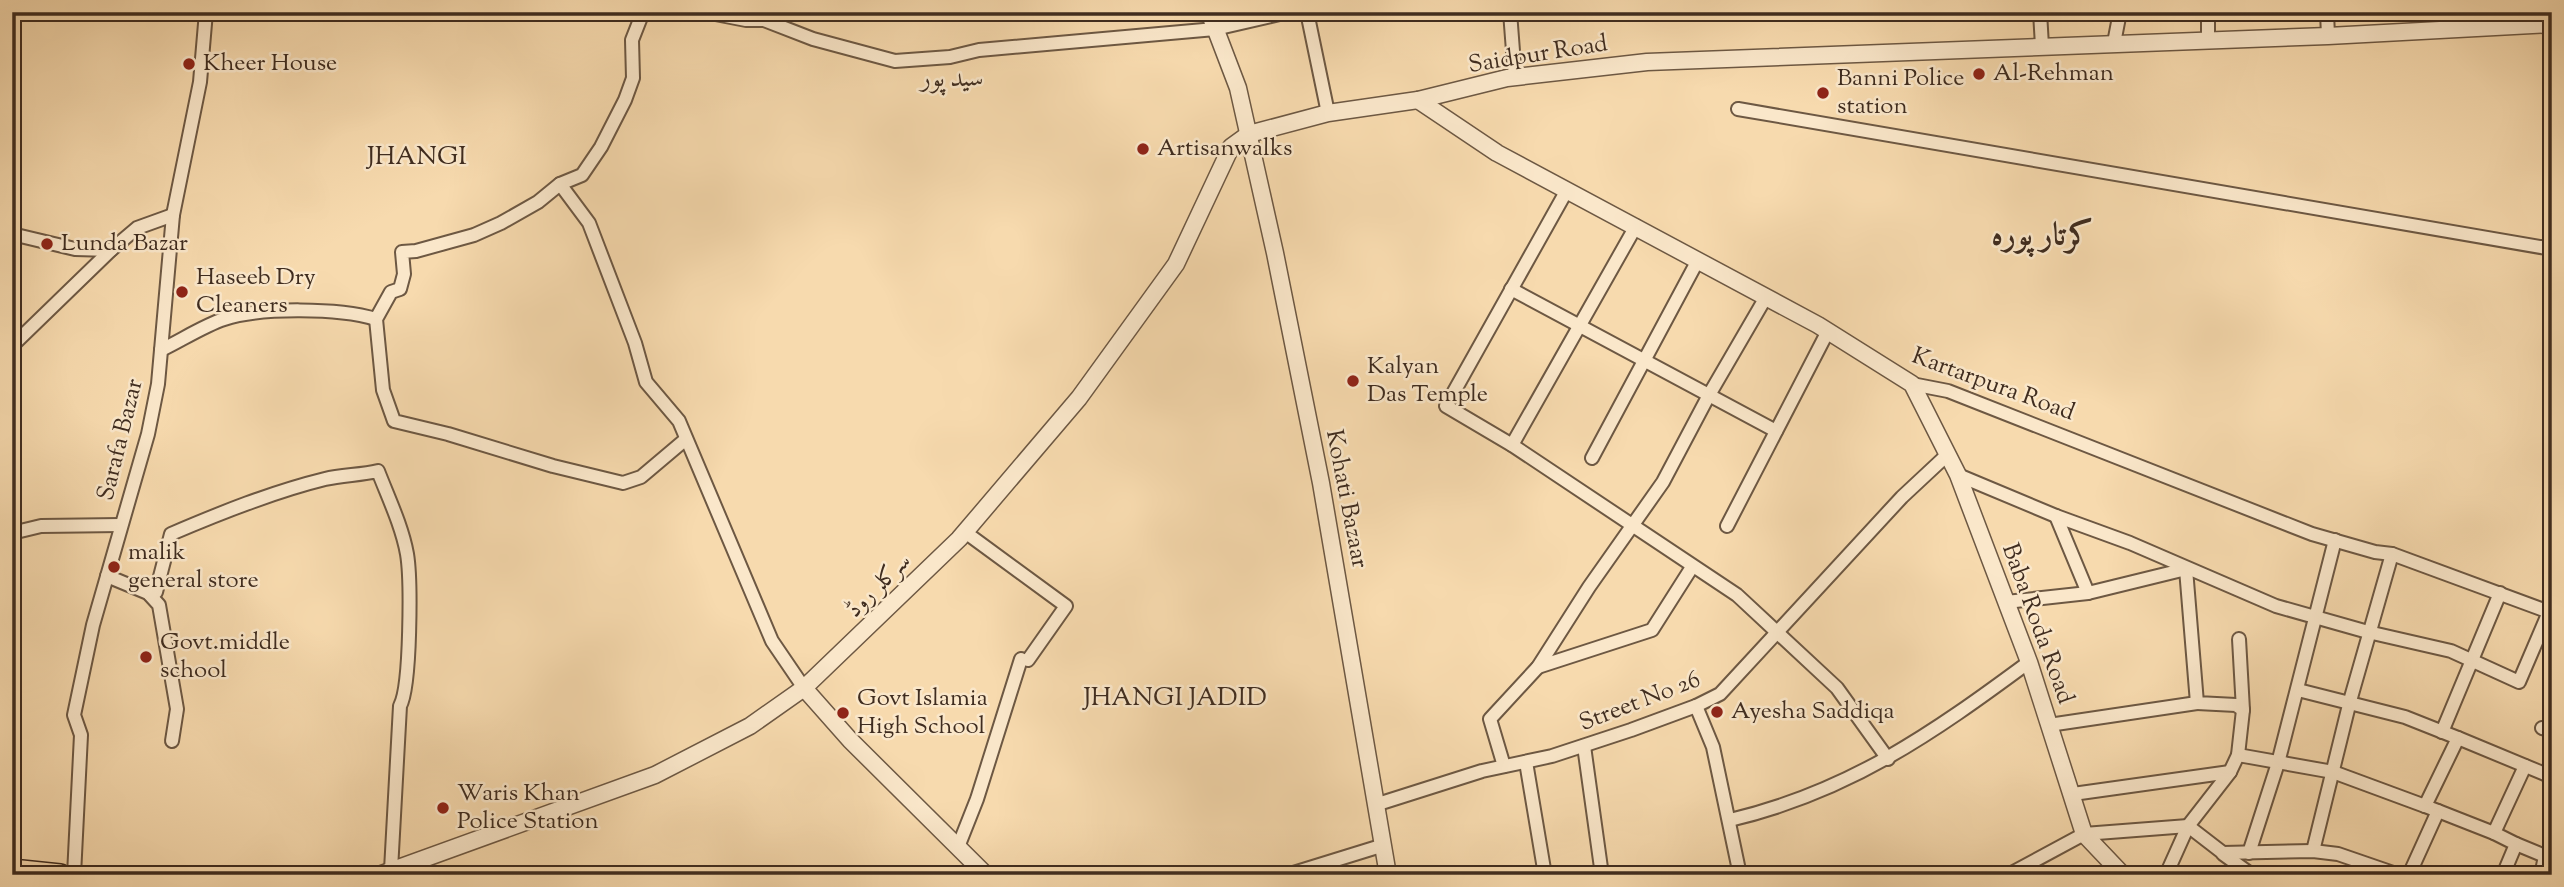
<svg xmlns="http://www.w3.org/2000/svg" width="2564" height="887" font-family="'Sorts Mill Goudy',Amiri,serif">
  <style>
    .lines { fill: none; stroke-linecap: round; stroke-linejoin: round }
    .minor-casing { stroke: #6d5843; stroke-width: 16 }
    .tertiary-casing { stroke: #6d5843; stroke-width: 19 }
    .primary-casing { stroke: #3f2c1f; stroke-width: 24 }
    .minor { stroke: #fae7ca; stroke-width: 12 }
    .tertiary { stroke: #fae7ca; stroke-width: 16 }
    .primary { stroke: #f7daae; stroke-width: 21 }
    .poi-dot { fill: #8f2418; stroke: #fae7ca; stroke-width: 2.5 }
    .labels { text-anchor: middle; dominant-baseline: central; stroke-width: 5; stroke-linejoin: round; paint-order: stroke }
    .street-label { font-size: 24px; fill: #3f2c1f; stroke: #fae7ca }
    .poi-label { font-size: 24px; fill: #3f2c1f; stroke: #fae7ca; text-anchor: start }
    .neighbourhood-label { font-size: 26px; fill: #3f2c1f; stroke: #fae7ca }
    .district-label { font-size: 32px; font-weight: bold; fill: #3f2c1f; stroke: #fae7ca }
  </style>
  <rect width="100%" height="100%" fill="#f7daae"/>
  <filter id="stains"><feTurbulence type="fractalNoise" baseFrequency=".00286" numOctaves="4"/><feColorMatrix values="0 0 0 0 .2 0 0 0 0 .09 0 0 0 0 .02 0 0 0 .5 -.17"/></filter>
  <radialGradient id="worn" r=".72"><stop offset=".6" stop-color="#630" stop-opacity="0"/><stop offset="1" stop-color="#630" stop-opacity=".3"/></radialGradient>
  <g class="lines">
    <defs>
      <g id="minor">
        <polyline points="643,12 632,40 633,78 625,100 601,147 582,175 560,184 538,202 501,223 474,235 416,251 402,252 404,274 400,289 391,292 376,319 383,390 394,421 448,434 553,466 623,483 641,477 686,439"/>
        <polyline points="705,12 746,20 764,20 813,39 895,61 950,57 979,50 1215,29 1288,12"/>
        <polyline points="1307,12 1328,113"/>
        <polyline points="1510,12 1515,77"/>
        <polyline points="2040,12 2042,46"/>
        <polyline points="2208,12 2208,40"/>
        <polyline points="2327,12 2328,36"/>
        <polyline points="2114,43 2120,12"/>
        <polyline points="1738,109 2552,249"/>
        <polyline points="560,184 589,223 635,343 646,382 679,421 772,641 804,688"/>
        <polyline points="1567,190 1446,406 1512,445 1737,595 1837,688 1888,759"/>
        <polyline points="12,234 75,249 111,250"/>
        <polyline points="1511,289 1776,431"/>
        <polyline points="12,346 111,250 137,228 173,215"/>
        <path d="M161,350C180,341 205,325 224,319C261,307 339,308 376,319"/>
        <polyline points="1912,384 1948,391 2312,534 2375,552 2392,554 2552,613"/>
        <polyline points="1512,445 1636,226"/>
        <polyline points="1592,458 1698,260"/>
        <polyline points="1958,475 2056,516 2130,543 2276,606 2368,632 2451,651 2519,682 2549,612"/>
        <polyline points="2056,516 2088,593"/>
        <polyline points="1727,526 1828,331"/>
        <polyline points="965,532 1066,606 1028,660"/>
        <polyline points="12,533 41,526 121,525"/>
        <polyline points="107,576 148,593 159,605 177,709 172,741"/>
        <path d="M148,593L156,592L171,534C220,513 272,492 325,479C342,475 361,475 378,471C388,497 402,526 407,554C411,578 411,686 400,706L391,870"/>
        <polyline points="2006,602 2088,593 2186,569 2197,703 2236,705 2243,710 2238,755 2230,772 2188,826 2166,875"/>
        <polyline points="2239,639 2243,710"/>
        <polyline points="1538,667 1652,630 1692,567"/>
        <polyline points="2298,690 2405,717 2458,738 2425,806 2438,811 2409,875"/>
        <polyline points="1696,706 1713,747 1740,875"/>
        <polyline points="2049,725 2197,703"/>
        <polyline points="2542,728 2552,731"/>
        <polyline points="2442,732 2500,593"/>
        <polyline points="2458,738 2552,777"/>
        <polyline points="1584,746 1602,875"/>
        <polyline points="2238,755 2333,772 2425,806"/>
        <polyline points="1526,762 1545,875"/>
        <polyline points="1504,766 1490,719 1538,667 1589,587 1663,482 1709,395 1766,297"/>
        <polyline points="2073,794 2230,772"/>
        <polyline points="1378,804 1482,771 1552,756 1631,730 1696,706 1720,694 1902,497 1947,455"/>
        <polyline points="2438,811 2494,833"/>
        <path d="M1730,820C1849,792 1933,733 2029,662"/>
        <polyline points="2516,844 2545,856 2543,866 2552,870"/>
        <polyline points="958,847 977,799 1021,659"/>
        <polyline points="2313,851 2350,701 2392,554"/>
        <polyline points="2249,853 2278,763 2335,540"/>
        <polyline points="2223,854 2252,875"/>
        <polyline points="74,875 81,735 74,715 93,625 148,434 158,384 173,215 200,82 206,12"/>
        <polyline points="1287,875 1384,845"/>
        <polyline points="1722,875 1740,871"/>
        <polyline points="2008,875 2084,834 2188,826 2223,853 2313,851 2338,854 2399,875"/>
        <polyline points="2503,875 2516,844 2494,833 2525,766"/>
      </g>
      <g id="tertiary">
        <polyline points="1209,12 1238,88 1275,253 1321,483 1388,875"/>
        <polyline points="1418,100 1497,153 1818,325 1912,384 1958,475 2029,662 2084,834 2123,875"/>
        <polyline points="804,688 850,740 986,875"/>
        <polyline points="379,875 655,775 750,726 804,688 959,539 1079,398 1176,264 1231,147 1249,134 1328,113 1418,100 1507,78 1647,62 2328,36 2552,24"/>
      </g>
      <polyline id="primary" points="12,870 60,875"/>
    </defs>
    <use href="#minor" class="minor-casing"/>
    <use href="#tertiary" class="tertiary-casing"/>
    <use href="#primary" class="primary-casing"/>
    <use href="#minor" class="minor"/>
    <use href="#tertiary" class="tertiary"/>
    <use href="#primary" class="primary"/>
  </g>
  <g class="poi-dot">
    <circle cx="189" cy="64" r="7"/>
    <circle cx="1979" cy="74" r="7"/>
    <circle cx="1823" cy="93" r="7"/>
    <circle cx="1143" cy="149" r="7"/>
    <circle cx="47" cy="244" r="7"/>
    <circle cx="182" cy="292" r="7"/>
    <circle cx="1353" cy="381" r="7"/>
    <circle cx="114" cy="567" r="7"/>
    <circle cx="146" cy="657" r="7"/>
    <circle cx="1717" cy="712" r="7"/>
    <circle cx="843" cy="713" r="7"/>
    <circle cx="443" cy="808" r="7"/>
  </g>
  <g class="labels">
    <g class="street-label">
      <text transform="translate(1538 55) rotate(-9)">Saidpur Road</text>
      <text transform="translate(1993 385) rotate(20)">Kartarpura Road</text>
      <text transform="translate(121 440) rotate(-76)">Sarafa Bazar</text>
      <text transform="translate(1346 499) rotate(79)">Kohati Bazaar</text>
      <text transform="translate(879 586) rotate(-45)">سرکلر روڈ</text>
      <text transform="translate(2037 624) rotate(70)">Baba Roda Road</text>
      <text transform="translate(1640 702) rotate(-21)">Street No 26</text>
    </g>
    <g class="poi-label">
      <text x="203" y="64">Kheer House</text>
      <text x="1993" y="74">Al-Rehman</text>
      <text x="1837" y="79">Banni Police<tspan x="1837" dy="28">station</tspan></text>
      <text x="1157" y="149">Artisanwalks</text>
      <text x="61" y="244">Lunda Bazar</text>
      <text x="196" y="278">Haseeb Dry<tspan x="196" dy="28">Cleaners</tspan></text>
      <text x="1367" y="367">Kalyan<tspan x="1367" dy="28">Das Temple</tspan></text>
      <text x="128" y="553">malik<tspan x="128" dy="28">general store</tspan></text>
      <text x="160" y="643">Govt.middle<tspan x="160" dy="28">school</tspan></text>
      <text x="857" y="699">Govt Islamia<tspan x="857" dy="28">High School</tspan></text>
      <text x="1731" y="712">Ayesha Saddiqa</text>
      <text x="457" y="794">Waris Khan<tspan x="457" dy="28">Police Station</tspan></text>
    </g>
    <g class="neighbourhood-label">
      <text x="952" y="79">سید پور</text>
      <text x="417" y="157">JHANGI</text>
      <text x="1175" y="698">JHANGI JADID</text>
    </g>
    <g class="district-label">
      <text x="2042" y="237">کرتار پورہ</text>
    </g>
  </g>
  <rect width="2564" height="887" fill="none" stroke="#f7daae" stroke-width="42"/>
  <rect x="14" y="14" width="2536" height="859" fill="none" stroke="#3f2c1f" stroke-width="3.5"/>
  <rect x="21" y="21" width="2522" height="845" fill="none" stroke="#3f2c1f" stroke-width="2"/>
  <rect width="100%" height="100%" filter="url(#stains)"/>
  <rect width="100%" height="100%" fill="url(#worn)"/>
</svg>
